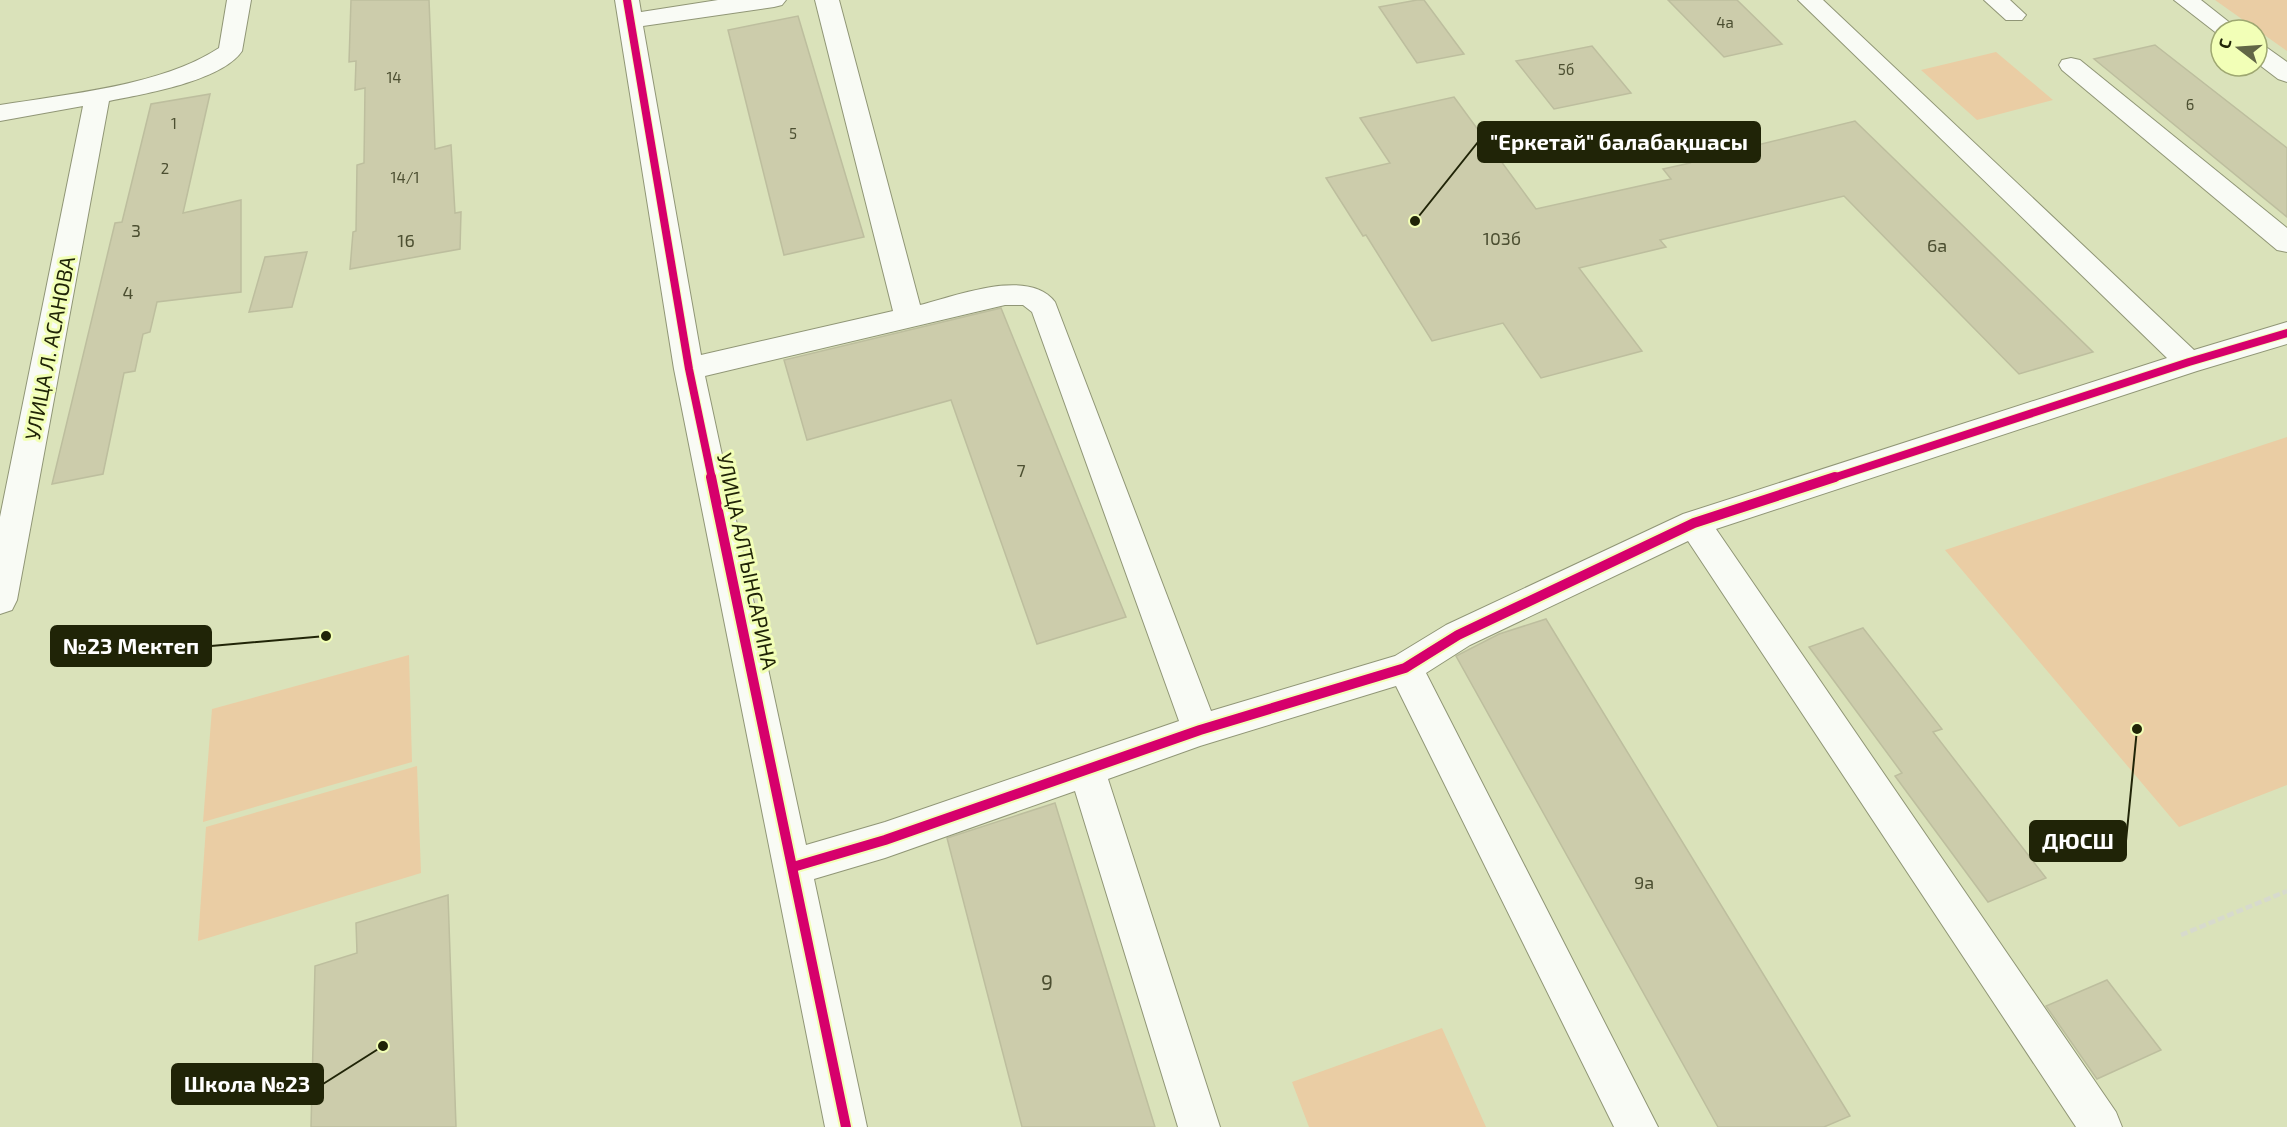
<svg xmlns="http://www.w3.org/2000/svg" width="2287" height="1127" font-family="'Exo 2',sans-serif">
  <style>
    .green { fill: #eacda4 }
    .building { fill: #ccccab; stroke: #bdbe9e; stroke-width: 1.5 }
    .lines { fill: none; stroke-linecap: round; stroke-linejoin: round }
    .minor-casing { stroke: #909676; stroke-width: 2 }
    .path { stroke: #d7dacd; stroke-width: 4.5; stroke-dasharray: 7 3; stroke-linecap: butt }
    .minor { fill: #f9fbf5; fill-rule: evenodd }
    .cycleway-far1-casing { stroke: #f2ffb7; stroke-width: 10 }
    .cycleway-casing { stroke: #f2ffb7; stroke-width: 14 }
    .cycleway-far1 { stroke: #d6006c; stroke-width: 8 }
    .cycleway { stroke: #d6006c; stroke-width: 10 }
    .labels { text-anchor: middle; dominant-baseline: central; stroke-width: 6; stroke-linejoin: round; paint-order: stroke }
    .far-number-label { font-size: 15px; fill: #4c4f31 }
    .number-label { font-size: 18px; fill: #4c4f31 }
    .street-label { font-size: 21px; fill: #202407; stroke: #f2ffb7 }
    .near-number-label { font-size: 21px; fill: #4c4f31 }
    .leader { fill: none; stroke: #202407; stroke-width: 2 }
    .callout-dot { fill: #202407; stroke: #f2ffb7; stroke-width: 2 }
    .callout { fill: #202407; stroke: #202407; stroke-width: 2 }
    .callout-label { font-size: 22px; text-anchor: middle; font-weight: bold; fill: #fff }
  </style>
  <rect width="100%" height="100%" fill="#dae2ba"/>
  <g class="green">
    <polygon points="2215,0 2287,0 2287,51"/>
    <polygon points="1996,52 2053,100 1977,120 1921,70"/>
    <polygon points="2287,437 2287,785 2179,827 1945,550"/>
    <polygon points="409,655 412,762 203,822 212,709"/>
    <polygon points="417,766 421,873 198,941 206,827"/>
    <polygon points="1442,1028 1486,1127 1309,1127 1292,1082"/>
  </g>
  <g class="building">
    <polygon points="351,0 429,0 435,149 451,145 455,213 461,212 460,249 350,269 353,232 356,231 357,165 364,163 365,88 355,90 356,61 349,62"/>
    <polygon points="1417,0 1424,0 1464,54 1417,63 1379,7"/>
    <polygon points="1668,0 1737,0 1782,44 1724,57"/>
    <polygon points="798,16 864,237 784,255 728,30"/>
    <polygon points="2155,45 2287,148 2287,217 2094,59"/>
    <polygon points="1592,46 1631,93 1554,109 1516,61"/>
    <polygon points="210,94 183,213 241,200 241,292 157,302 150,332 143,334 135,371 124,373 103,474 52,484 115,223 122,222 151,104"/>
    <polygon points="1454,97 1536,209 1671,179 1663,169 1690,163 1683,155 1740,142 1745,148 1855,121 2093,352 2019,374 1844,196 1660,240 1666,247 1579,268 1642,351 1541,378 1503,323 1432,341 1366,235 1363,236 1326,178 1390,163 1360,118"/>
    <polygon points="307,252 292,307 249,312 265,257"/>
    <polygon points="1001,308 1126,617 1037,644 951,400 807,440 784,360"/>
    <polygon points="1546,619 1850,1116 1824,1127 1718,1127 1456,656 1499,634"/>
    <polygon points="1863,628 1942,729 1933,732 2046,878 1988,902 1895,776 1902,773 1809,647"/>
    <polygon points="1055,803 1155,1127 1022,1127 947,838"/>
    <polygon points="448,895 456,1127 311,1127 315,966 357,953 356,923"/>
    <polygon points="2107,980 2161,1050 2097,1079 2046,1006"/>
  </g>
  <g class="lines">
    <defs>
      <g id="minor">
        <path d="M227,0H251L242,51C222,81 144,94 109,101L17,600L12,610L0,614V517L83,106L0,121V105C67,94 161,86 219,48Z"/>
        <path d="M615,0H639L641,12L718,0H786L782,5L774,7L643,26L701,355L893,311L815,0H839L920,305C956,296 1029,267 1055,302L1211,711L1395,656L1446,625L1683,514L2167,358L1798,0H1823L2194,350L2287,322V344L2197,371L1716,529L2116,1112L2122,1127H2076L1688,541L1470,645L1426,673L1658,1127H1614L1396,686L1200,746L1108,779L1220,1127H1178L1075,791L885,858L814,879L867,1127H825L674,369ZM1005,305H1023L1032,312L1179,721L885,822L806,845L705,376Z"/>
        <polygon points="1984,0 2010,0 2026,15 2022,20 2006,20"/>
        <polygon points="2174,0 2201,0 2239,30 2221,30 2221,36 2219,35"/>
        <polygon points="2257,45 2266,47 2287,62 2287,82 2278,79 2257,63"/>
        <polygon points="2071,58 2080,60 2287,228 2287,252 2277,250 2062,70 2059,65 2062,60"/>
      </g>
    </defs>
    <use href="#minor" class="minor-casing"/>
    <polyline class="path" points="2181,935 2287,891"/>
    <use href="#minor" class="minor"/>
    <defs>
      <g id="cycleway-far1">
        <polyline points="627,0 689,369 712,479"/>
        <polyline points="1830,479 2189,362 2287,333"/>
      </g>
      <g id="cycleway">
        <polyline points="711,477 846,1127"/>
        <polyline points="793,867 885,840 1200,730 1405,668 1458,635 1694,523 1835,477"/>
      </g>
    </defs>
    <use href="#cycleway-far1" class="cycleway-far1-casing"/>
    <use href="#cycleway" class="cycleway-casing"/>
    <use href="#cycleway-far1" class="cycleway-far1"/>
    <use href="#cycleway" class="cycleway"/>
  </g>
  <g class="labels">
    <g class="far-number-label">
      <text x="1725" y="22">4а</text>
      <text x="1566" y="69">5б</text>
      <text x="394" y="77">14</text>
      <text x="2190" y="104">6</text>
      <text x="174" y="123">1</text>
      <text x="793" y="133">5</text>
      <text x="165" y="168">2</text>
      <text x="405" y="177">14/1</text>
    </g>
    <g class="number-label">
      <text x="136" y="230">3</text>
      <text x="1502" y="238">103б</text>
      <text x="406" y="240">16</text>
      <text x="1937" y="245">6а</text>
      <text x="128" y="292">4</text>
      <text x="1021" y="470">7</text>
      <text x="1644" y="882">9а</text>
    </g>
    <g class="street-label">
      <text transform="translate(49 348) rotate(-79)">УЛИЦА Л. АСАНОВА</text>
      <text transform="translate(748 561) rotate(78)">УЛИЦА АЛТЫНСАРИНА</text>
    </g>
    <g class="near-number-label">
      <text x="1047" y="981">9</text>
    </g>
  </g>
  <path class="leader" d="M1415 221L1478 142M326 636L211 646M2137 729L2126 841M383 1046L323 1084"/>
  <g class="callout-dot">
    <circle cx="1415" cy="221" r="6"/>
    <circle cx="326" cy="636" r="6"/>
    <circle cx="2137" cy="729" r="6"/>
    <circle cx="383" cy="1046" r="6"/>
  </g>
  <g class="callout">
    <rect x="1478" y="122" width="282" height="40" rx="6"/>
    <rect x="51" y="626" width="160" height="40" rx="6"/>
    <rect x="2030" y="821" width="96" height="40" rx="6"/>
    <rect x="172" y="1064" width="151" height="40" rx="6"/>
  </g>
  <g class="callout-label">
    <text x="1619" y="150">"Еркетай" балабақшасы</text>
    <text x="131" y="654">№23 Мектеп</text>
    <text x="2078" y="849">ДЮСШ</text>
    <text x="247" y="1092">Школа №23</text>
  </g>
  <g transform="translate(2239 48) rotate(287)"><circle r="28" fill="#f2ffb7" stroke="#9ea771" stroke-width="1.5"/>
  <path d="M0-4.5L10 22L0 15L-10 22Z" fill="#616646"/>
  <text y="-9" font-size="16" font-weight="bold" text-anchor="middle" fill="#202407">С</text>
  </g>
</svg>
